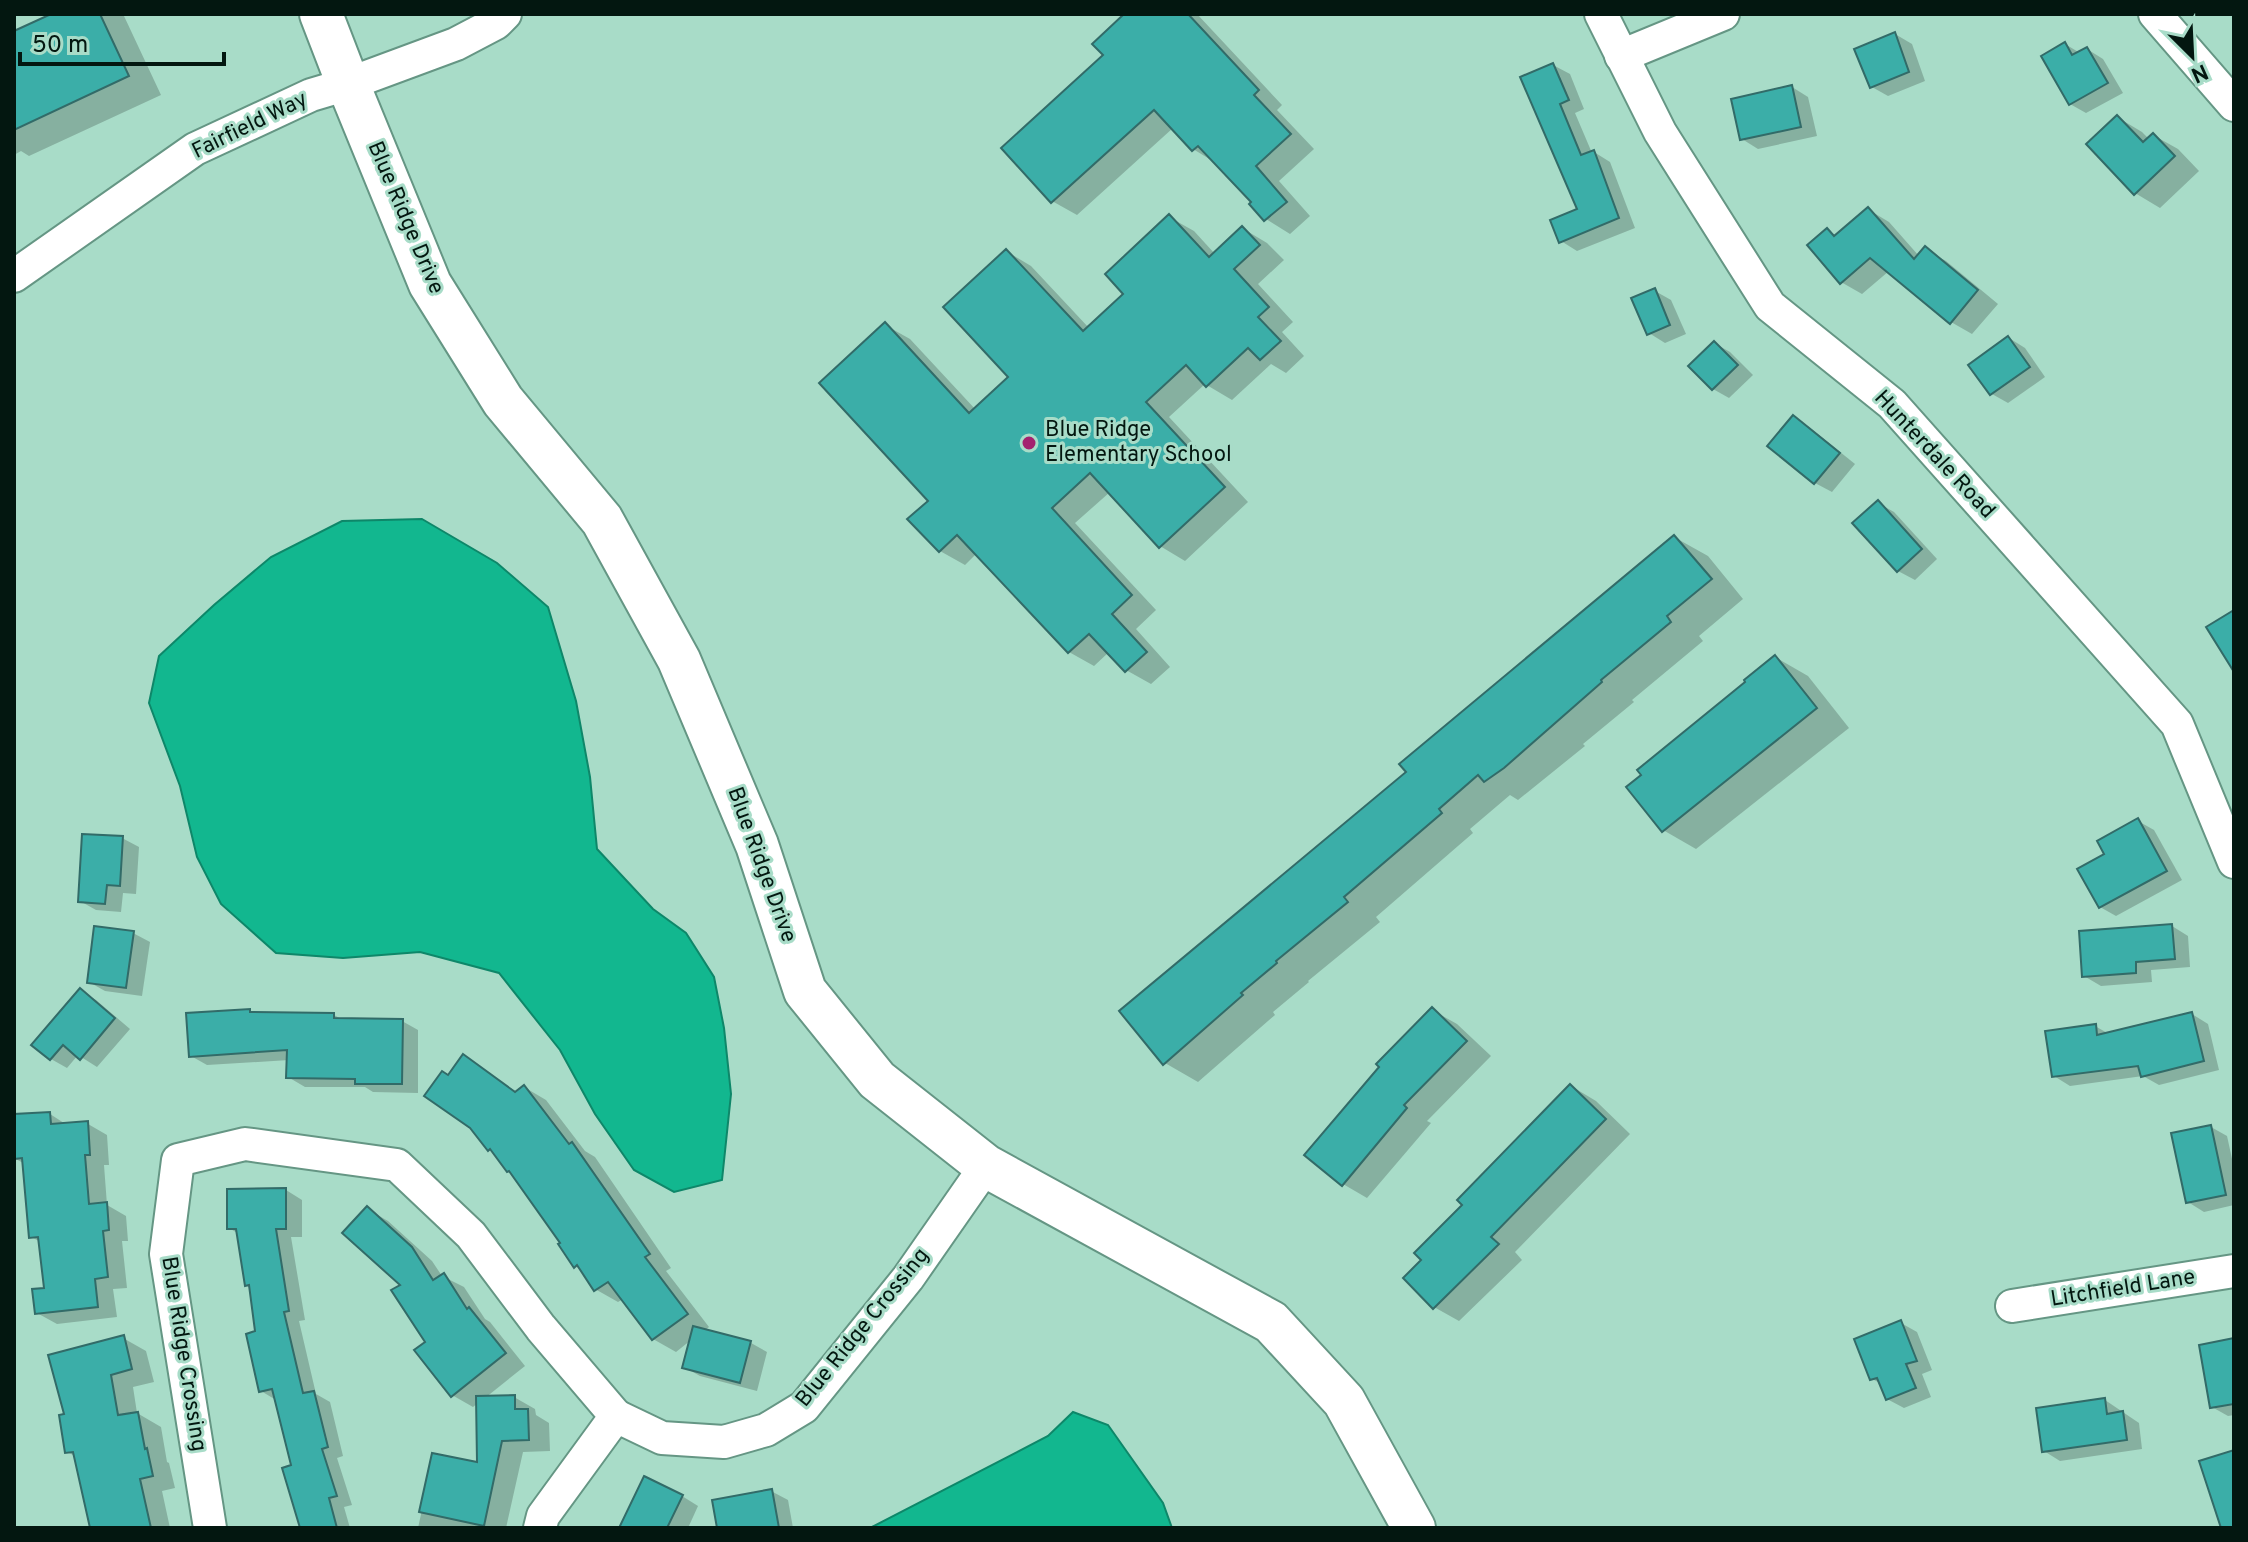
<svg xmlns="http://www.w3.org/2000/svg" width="2248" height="1542" font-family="Overpass,sans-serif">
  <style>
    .water { fill: #12b78f; stroke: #0e8769; stroke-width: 2 }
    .shadow { fill: #0003 }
    .building { fill: #3baea8; stroke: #326b68; stroke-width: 2 }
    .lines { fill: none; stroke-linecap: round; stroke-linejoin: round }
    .minor-casing { stroke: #659684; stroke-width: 36 }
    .tertiary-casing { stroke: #659684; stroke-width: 46 }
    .minor { stroke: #fff; stroke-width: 32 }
    .tertiary { stroke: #fff; stroke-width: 42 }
    .poi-dot { fill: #a4216f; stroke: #a8dcc8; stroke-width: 3 }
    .labels { text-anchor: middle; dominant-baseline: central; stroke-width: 6; stroke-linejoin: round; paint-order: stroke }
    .street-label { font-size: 22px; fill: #031710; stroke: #a8dcc8 }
    .poi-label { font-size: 22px; fill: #031710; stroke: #a8dcc8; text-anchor: start }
  </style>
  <rect width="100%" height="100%" fill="#a8dcc8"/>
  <g class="water">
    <polygon points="422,519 497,563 548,607 576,701 590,777 597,849 653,909 686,933 714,977 724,1028 731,1094 722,1180 674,1192 634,1170 595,1114 560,1050 499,973 420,952 343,958 276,953 221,904 197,857 180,786 149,703 159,656 214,605 271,557 342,521"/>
    <polygon points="1073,1412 1108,1425 1163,1503 1172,1528 870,1528 1048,1436"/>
  </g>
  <g class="shadow">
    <polygon points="55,14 121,14 124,16 161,95 29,156 21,151 14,155 14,33"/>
    <polygon points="1127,14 1197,14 1282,105 1277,110 1314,149 1279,181 1310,216 1290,234 1266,219 1254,202 1216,163 1193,149 1173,128 1077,215 1052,201 1106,55"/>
    <polygon points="1895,34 1912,44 1925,81 1888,96 1872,87"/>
    <polygon points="2065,44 2080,53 2087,49 2103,59 2123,93 2086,113 2070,104"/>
    <polygon points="1553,65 1570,74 1584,109 1575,113 1592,153 1594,152 1610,162 1635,228 1577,251 1561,241 1579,210 1522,78"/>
    <polygon points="1792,87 1808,97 1817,136 1758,149 1742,139"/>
    <polygon points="2117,117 2142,132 2149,139 2153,135 2178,149 2199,171 2160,208 2135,193"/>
    <polygon points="1869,210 1889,222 1919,256 1925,249 1946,261 1998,304 1972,334 1951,322 1889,271 1862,294 1841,282 1827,230 1837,236"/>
    <polygon points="1169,217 1194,231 1215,254 1242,228 1267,243 1284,260 1258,284 1293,322 1282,332 1304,356 1286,373 1271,364 1232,400 1205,384 1169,417 1248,502 1185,561 1160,546 1110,492 1075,523 1156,610 1136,629 1170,667 1151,684 1126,670 1109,652 1094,666 1069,652 977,553 965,565 940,551 910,519 931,501 885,325 910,339 976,410 1011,377 1006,251 1031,266 1089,328 1126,294"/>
    <polygon points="1655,291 1671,300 1686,334 1665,343 1649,333"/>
    <polygon points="2009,338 2025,348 2045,377 2008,403 1992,394"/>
    <polygon points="1714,343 1730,352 1753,375 1729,398 1713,389"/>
    <polygon points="1793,418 1809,427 1855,464 1832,492 1815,483 1770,446"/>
    <polygon points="1878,503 1894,512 1937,559 1915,580 1898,571"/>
    <polygon points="1674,537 1708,556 1743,599 1699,636 1703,641 1632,700 1634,702 1583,744 1585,746 1518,800 1510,795 1470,829 1473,833 1376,917 1380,922 1308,981 1309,982 1273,1012 1275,1015 1198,1082 1165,1063 1409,773"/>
    <polygon points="1775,657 1808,676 1849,728 1696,849 1663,830"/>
    <polygon points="2138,821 2154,830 2182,880 2116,916 2100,907 2106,855"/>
    <polygon points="122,838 139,847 136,894 123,893 121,912 96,910 80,901"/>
    <polygon points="2172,926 2188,936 2190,967 2151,970 2152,982 2101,986 2084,976"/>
    <polygon points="133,933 150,942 142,996 105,991 89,982"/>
    <polygon points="80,991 96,1000 130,1029 97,1067 78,1055 67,1068 51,1059"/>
    <polygon points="1432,1010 1457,1024 1491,1056 1427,1121 1431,1123 1367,1198 1343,1184"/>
    <polygon points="250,1011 255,1014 334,1015 343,1020 402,1021 418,1030 418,1093 373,1092 365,1087 305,1087 288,1077 289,1060 207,1065 191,1056"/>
    <polygon points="2192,1014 2208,1024 2219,1070 2159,1085 2143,1076 2070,1086 2054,1076 2095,1026 2109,1034"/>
    <polygon points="463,1057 517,1092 524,1087 546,1100 585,1151 595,1157 671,1268 666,1271 709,1327 704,1331 751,1343 767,1352 757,1391 700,1376 684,1367 691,1340 676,1352 653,1339 623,1299 618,1302 595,1289 583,1271 575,1266 563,1243 496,1154 489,1149 449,1077"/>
    <polygon points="1571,1086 1596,1101 1630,1134 1515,1252 1522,1260 1459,1321 1434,1307 1424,1260 1465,1205"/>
    <polygon points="50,1114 67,1125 88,1124 107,1135 109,1165 104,1165 107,1205 126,1216 128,1241 122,1241 127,1288 113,1289 117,1317 57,1324 37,1313 46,1289 41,1242 31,1237 25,1164 14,1158 14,1116"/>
    <polygon points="2211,1127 2227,1136 2234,1168 2234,1205 2204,1212 2188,1202"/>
    <polygon points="286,1190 302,1200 302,1237 291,1237 305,1320 299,1321 316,1394 330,1402 343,1456 337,1458 352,1505 344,1507 350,1528 303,1528 293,1466 276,1400 261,1391 258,1333 251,1287 247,1284 239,1234 229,1228"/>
    <polygon points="367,1209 388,1221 432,1261 442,1276 464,1287 485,1319 490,1322 525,1366 485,1398 514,1397 535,1409 536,1415 549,1423 550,1451 523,1452 506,1528 418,1528 434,1455 479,1464 478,1403 473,1407 452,1395"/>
    <polygon points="1901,1323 1917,1332 1932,1370 1922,1374 1931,1397 1904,1408 1887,1399 1882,1384 1872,1379"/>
    <polygon points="123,1338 146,1351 154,1382 133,1387 137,1413 161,1427 167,1462 169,1463 175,1488 162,1491 170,1528 92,1528 77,1457 67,1452 67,1415"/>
    <polygon points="2234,1340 2234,1415 2228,1416 2212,1407"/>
    <polygon points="2105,1400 2139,1423 2142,1449 2060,1461 2044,1451"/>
    <polygon points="771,1491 788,1500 793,1528 719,1528"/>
    <polygon points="682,1496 698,1506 688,1528 621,1528"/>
  </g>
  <g class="building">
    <polygon points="51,14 100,14 129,76 14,130 14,31"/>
    <polygon points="1124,14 1188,14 1259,90 1254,95 1291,134 1256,166 1287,202 1264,221 1249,204 1251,202 1198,146 1192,151 1154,110 1051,203 1001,148 1103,55 1092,44"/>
    <polygon points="1895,32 1909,72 1870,88 1854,49"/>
    <polygon points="2065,42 2072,55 2087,47 2108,83 2069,105 2041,56"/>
    <polygon points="1553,63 1569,100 1560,104 1581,155 1594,150 1619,218 1559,243 1550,220 1577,209 1520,77"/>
    <polygon points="1792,85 1801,127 1740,140 1731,99"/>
    <polygon points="2117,115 2143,142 2153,133 2175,156 2134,195 2086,144"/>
    <polygon points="1868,207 1914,259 1925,246 1978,290 1950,324 1870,258 1840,284 1807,245 1827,228 1834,236"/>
    <polygon points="1169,214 1209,257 1242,226 1260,245 1234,269 1269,307 1258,317 1281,341 1260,360 1248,348 1206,387 1186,365 1146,402 1225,487 1159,548 1090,473 1052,508 1132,595 1112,614 1147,652 1125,672 1089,634 1068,653 957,535 939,552 907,519 928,501 819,383 885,322 969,413 1008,377 943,307 1006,249 1083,331 1123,294 1105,274"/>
    <polygon points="1655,288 1670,325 1647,335 1631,298"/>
    <polygon points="2008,336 2030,367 1990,395 1968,365"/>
    <polygon points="1714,341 1738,365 1712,390 1688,366"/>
    <polygon points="1793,415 1840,453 1814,484 1767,446"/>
    <polygon points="1878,500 1922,549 1897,572 1852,523"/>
    <polygon points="1674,535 1712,579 1667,616 1671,622 1601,680 1602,682 1504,768 1484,782 1478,775 1439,809 1442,813 1344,897 1348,902 1276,961 1277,963 1241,993 1243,995 1163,1065 1119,1011 1406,772 1399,764"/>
    <polygon points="2234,610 2234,672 2206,627"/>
    <polygon points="1775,655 1817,708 1662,832 1626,787 1641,775 1637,770 1745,682 1744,680"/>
    <polygon points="2138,818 2167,871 2099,908 2077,869 2104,854 2097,841"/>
    <polygon points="82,834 123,836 120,886 107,885 105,904 78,902"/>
    <polygon points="2172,924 2175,959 2136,962 2136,973 2082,977 2079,931"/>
    <polygon points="94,926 134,931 126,988 87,983"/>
    <polygon points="80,988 115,1018 80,1060 63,1045 50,1060 31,1045"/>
    <polygon points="1432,1007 1467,1041 1404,1105 1407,1108 1342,1186 1304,1155 1379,1067 1376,1064"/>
    <polygon points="250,1009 250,1012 334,1013 334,1018 403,1019 402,1084 355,1084 355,1079 286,1078 287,1050 189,1057 186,1013"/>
    <polygon points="2192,1012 2204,1061 2141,1077 2138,1066 2052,1077 2045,1031 2096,1024 2097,1035"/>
    <polygon points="463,1054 515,1092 524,1085 569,1144 572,1142 650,1254 645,1257 688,1314 652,1340 608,1282 594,1291 577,1265 574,1268 558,1244 560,1243 509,1171 507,1172 490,1149 488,1151 470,1128 424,1096 442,1071 448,1075"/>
    <polygon points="1570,1084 1606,1119 1491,1237 1499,1244 1433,1309 1403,1278 1421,1260 1414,1253 1462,1205 1457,1200"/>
    <polygon points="50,1112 51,1124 88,1121 90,1155 85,1155 89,1204 107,1202 109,1230 103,1231 108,1277 95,1279 98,1307 35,1314 32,1289 44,1288 38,1237 29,1238 22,1158 14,1159 14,1114"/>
    <polygon points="2211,1125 2226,1195 2186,1203 2171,1133"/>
    <polygon points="286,1188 286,1229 276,1229 289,1311 284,1312 303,1393 314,1391 328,1447 322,1449 337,1496 329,1498 337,1528 300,1528 282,1468 291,1465 272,1389 259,1392 246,1334 255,1331 249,1285 245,1286 236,1229 227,1229 227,1189"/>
    <polygon points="367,1206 412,1247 433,1280 444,1273 467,1309 469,1307 506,1353 451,1397 414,1350 425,1342 391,1290 400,1285 342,1233"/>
    <polygon points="1901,1320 1917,1361 1906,1364 1916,1388 1886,1400 1877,1378 1870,1380 1854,1339"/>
    <polygon points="693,1326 751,1341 740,1383 682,1368"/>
    <polygon points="124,1335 132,1369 111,1375 118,1415 138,1412 145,1449 147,1448 153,1476 140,1479 151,1528 90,1528 73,1452 65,1453 59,1415 64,1414 48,1355"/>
    <polygon points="2234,1338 2234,1404 2210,1408 2199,1345"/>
    <polygon points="515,1395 515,1409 528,1409 529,1440 502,1441 484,1526 419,1512 432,1453 477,1462 476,1396"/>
    <polygon points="2105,1398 2107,1414 2123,1411 2127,1440 2042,1452 2036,1408"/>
    <polygon points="2234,1450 2234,1528 2221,1528 2199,1461"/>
    <polygon points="644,1476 683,1495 667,1528 619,1528"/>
    <polygon points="772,1489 779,1528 717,1528 712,1500"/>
  </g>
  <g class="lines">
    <defs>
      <g id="minor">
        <polyline points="1601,14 1660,132 1770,306 1892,404 2177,724 2234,862"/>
        <polyline points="2155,14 2234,105"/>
        <polyline points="1621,56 1723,14"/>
        <polyline points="14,276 195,149 311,95 348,84 456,44 496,23 505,14"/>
        <polyline points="2012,1306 2234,1271"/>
        <polyline points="616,1416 662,1438 724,1442 766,1430 804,1407 908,1278 986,1166"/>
        <polyline points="210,1528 166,1254 178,1160 245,1144 397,1165 471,1235 541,1328 616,1416 543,1516 540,1528"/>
      </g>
      <polyline id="tertiary" points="321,14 348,84 430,284 503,401 602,520 679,660 757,845 805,991 877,1080 986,1166 1271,1322 1344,1401 1414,1528"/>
    </defs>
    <use href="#minor" class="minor-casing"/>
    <use href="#tertiary" class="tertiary-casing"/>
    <use href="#minor" class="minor"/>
    <use href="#tertiary" class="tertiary"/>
  </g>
  <circle class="poi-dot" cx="1029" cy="443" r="8"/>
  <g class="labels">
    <g class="street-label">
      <text transform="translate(250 126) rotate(-26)">Fairfield Way</text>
      <text transform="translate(405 218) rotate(67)">Blue Ridge Drive</text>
      <text transform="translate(1934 455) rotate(47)">Hunterdale Road</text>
      <text transform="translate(761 865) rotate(70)">Blue Ridge Drive</text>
      <text transform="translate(2123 1289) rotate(-9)">Litchfield Lane</text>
      <text transform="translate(863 1328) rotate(-51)">Blue Ridge Crossing</text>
      <text transform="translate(183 1354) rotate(81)">Blue Ridge Crossing</text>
    </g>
    <g class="poi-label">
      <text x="1045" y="430">Blue Ridge<tspan x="1045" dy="25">Elementary School</tspan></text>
    </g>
  </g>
  <rect width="2248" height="1542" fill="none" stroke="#031710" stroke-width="32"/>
  <g transform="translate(2192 56) rotate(156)" stroke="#a8dcc8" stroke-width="6" paint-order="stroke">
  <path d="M0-6L14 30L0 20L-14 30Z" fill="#031710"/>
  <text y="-12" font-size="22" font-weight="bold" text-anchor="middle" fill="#031710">N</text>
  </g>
  <path d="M20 52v12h204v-12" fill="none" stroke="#031710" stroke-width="4"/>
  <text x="32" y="52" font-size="24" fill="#031710" stroke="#a8dcc8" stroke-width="6" paint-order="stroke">50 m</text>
</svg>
